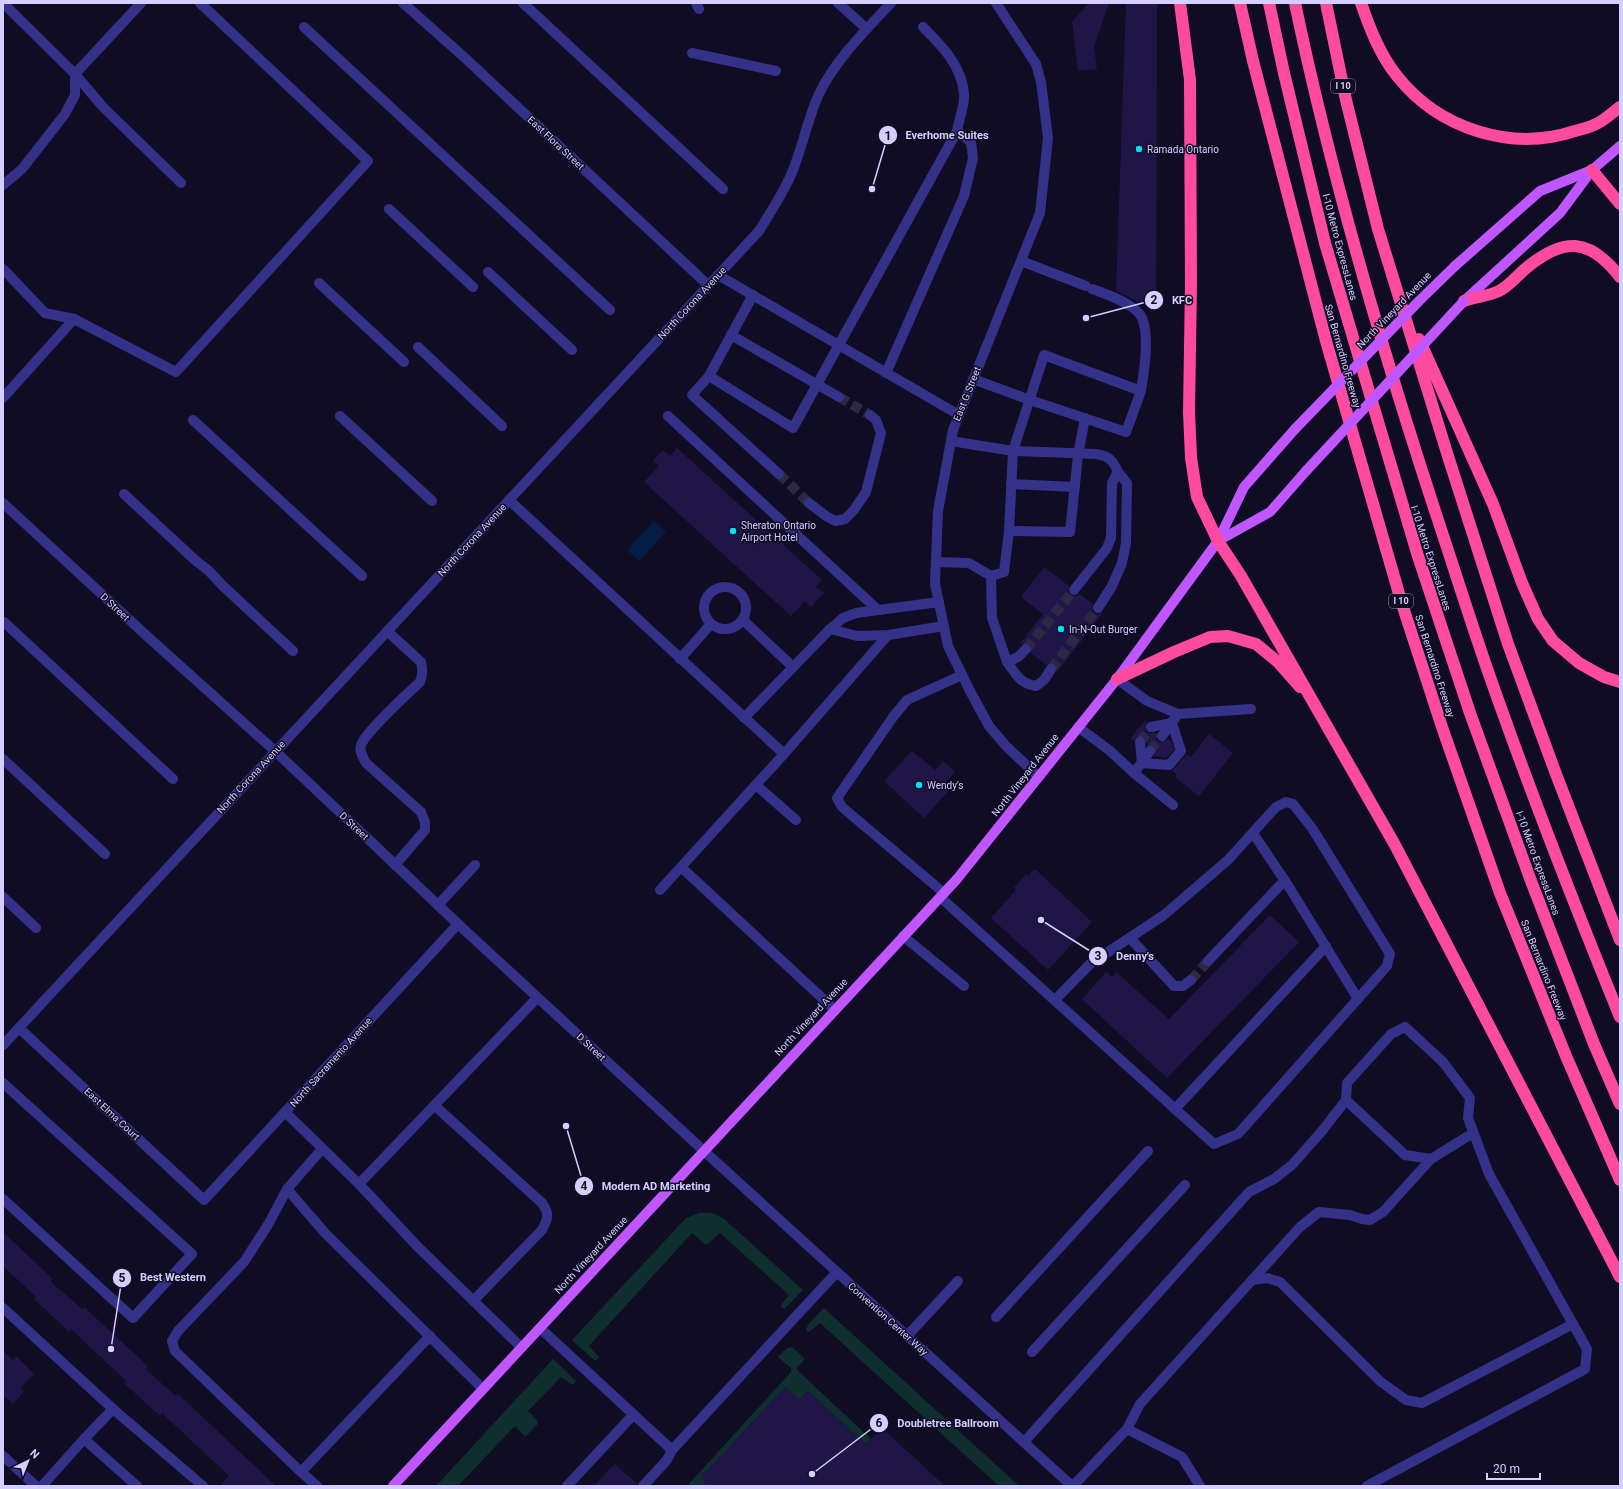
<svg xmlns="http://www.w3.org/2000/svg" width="1623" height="1489" font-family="Roboto,sans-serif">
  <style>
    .green { fill: #0e2f2d }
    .water { fill: #041c45 }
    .building { fill: #1f1647 }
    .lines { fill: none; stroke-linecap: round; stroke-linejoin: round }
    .minor-tunnel { stroke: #2d2945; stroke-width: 10; stroke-dasharray: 10 5; stroke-linecap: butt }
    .minor { stroke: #343288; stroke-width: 10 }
    .major { stroke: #bf56ff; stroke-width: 10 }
    .highway { stroke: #ff4aa2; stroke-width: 12 }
    .major-bridge { stroke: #bf56ff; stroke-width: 10 }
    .poi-dot { fill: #00e2fa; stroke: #100c24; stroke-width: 1.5 }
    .labels { text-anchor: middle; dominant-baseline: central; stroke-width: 3; stroke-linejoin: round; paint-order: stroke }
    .shield { fill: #100c24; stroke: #9994bd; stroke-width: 1 }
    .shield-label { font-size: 9px; font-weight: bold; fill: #d4cfff }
    .street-label { font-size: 10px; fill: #d4cfff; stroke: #100c24 }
    .poi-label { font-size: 10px; fill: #d4cfff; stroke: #100c24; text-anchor: start }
    .leader { fill: none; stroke: #d4cfff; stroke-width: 1.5 }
    .callout-dot { fill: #d4cfff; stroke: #100c24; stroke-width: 1.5 }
    .mark-label { font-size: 12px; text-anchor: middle; font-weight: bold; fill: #111 }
    .callout-label { font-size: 11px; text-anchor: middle; font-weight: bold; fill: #d4cfff; stroke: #100c24; stroke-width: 3; stroke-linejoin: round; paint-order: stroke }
  </style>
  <rect width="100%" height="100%" fill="#100c24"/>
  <g class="green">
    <polygon points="699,1213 712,1213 723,1218 803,1290 784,1309 780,1306 789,1295 720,1233 708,1244 705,1244 692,1233 589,1346 599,1357 597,1360 594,1360 572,1340 686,1218"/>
    <polygon points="824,1308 1019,1486 999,1486 820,1323 809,1332 806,1330 808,1325"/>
    <polygon points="790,1347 793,1348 805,1359 796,1369 871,1439 866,1444 808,1391 800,1400 785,1387 701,1478 708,1486 687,1486 791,1372 791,1368 778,1357 786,1349"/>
    <polygon points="553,1359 576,1381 573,1385 561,1377 528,1411 537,1420 538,1424 527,1435 525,1436 515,1426 458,1486 436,1486"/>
  </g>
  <polygon class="water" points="654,521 666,532 639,561 627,550"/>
  <g class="building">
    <polygon points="1089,3 1109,3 1094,47 1097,69 1078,71 1072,22"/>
    <polygon points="1126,3 1157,3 1156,310 1116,291"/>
    <polygon points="677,448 822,580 816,587 824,593 811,607 805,601 791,616 644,482 659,466 653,461 663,450 670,456"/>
    <polygon points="1044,567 1069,586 1068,592 1070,595 1076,596 1079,594 1093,604 1092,608 1094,613 1098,614 1103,613 1056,673 1057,669 1055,664 1051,663 1046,665 1031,653 1032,648 1030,644 1025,643 1020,644 1043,614 1021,597"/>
    <polygon points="1145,720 1147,722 1145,725 1146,731 1149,733 1157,733 1156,738 1158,741 1164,742 1168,739 1171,741 1174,750 1166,758 1154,756 1156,752 1156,748 1151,745 1147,745 1145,739 1143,736 1137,737 1134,741 1131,738"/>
    <polygon points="1209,734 1233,753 1199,796 1175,777 1177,774 1172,771 1187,754 1191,757"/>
    <polygon points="912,751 935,770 943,761 955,772 946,782 952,787 924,818 884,781"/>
    <polygon points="1035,869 1092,922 1048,970 991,918 1016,890 1014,888 1026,874 1028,876"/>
    <polygon points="1270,915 1299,942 1167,1078 1082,999 1106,972 1112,977 1116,972 1169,1019"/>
    <polygon points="3,1232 53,1279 51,1282 82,1309 85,1308 148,1366 145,1369 176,1396 178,1394 276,1486 220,1486 229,1476 162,1413 160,1416 124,1383 126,1381 71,1329 69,1332 34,1299 36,1297 3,1266"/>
    <polygon points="3,1351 13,1360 16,1356 34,1374 20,1388 24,1391 13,1404 3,1395"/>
    <polygon points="785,1387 800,1400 808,1391 866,1444 882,1428 945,1486 708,1486 700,1478"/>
    <polygon points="615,1464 637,1484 637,1486 594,1486"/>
  </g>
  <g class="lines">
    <g class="minor-tunnel">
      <polyline points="839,397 870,415"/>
      <polyline points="779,474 809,503"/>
      <polyline points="1026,649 1074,590"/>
      <polyline points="1051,669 1098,608"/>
      <polyline points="1140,742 1151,727"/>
      <polyline points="1150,751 1162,736"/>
      <polyline points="1191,980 1208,961"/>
    </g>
    <g class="minor">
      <polyline points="3,3 75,74 103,107 181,183"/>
      <polyline points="403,3 464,57 708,285"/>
      <polyline points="523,3 723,189"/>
      <polyline points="696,3 699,9"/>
      <polyline points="838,3 867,29"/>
      <polyline points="996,3 1036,64 1041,82 1048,138 1040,213 953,430 938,511 935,584 948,646 970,691 989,726 1006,746 1039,777"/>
      <polyline points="304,27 610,310"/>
      <polyline points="692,53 776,71"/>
      <polyline points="3,185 22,169 65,114 75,95 75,74 141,3"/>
      <polyline points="389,209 473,287"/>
      <polyline points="1021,261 1086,286"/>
      <polyline points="3,269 45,313 74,319 176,372 368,161 200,3"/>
      <polyline points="488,272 572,350"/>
      <polyline points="718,275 959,415"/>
      <polyline points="319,283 404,362"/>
      <path d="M1092,289C1106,294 1136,304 1142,318C1150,337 1144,371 1141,391"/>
      <polyline points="753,295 709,376 692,395 779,474"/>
      <polyline points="731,335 839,397"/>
      <polyline points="418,347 502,426"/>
      <polyline points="886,373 964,196 973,158 971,142 957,131"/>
      <path d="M709,376L793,428L957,131C959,119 965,105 964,94C962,66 942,46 923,27"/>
      <polyline points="973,379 1030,400 1126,432 1141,391 1044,355 1013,451 1009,531 1070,532 1078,455 1085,418"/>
      <polyline points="3,398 74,319"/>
      <polyline points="340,416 432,501"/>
      <polyline points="668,416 878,610"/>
      <polyline points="193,420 362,576"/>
      <path d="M951,441L1013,451L1096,454C1109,456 1113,460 1118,472L1112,483L1111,538L1107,548L1074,590"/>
      <polyline points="1011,484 1075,487"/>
      <polyline points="124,494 195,560 209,571 223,586 293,651"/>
      <polyline points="509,500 784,754"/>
      <polyline points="3,503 148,637 275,751 458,924 704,1151 1072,1486"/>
      <polyline points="809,503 826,516 835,521 845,519 854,510 866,492 881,433 876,420 870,415"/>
      <polyline points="936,562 969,563 991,576 1004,572 1009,531"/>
      <polyline points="991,576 992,618 1007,662 1018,657 1026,649"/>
      <circle cx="725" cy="608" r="21"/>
      <polyline points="1098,608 1112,586 1122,563 1126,543 1127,483 1118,472"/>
      <polyline points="743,620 793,667"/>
      <polyline points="4,622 173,779"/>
      <polyline points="830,629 857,636 888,635 944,626"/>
      <path d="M387,631L421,662C423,670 423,675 420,682C408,693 365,733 361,745C359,752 363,757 366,763L421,812L425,822V830L395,865"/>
      <polyline points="680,659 711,624"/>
      <path d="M1007,662C1017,675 1019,683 1036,686L1044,680L1051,669"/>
      <polyline points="1117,679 1147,701 1178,714 1162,736"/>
      <polyline points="1178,714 1251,709"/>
      <polyline points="744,718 830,629 843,618 856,613 939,602"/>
      <polyline points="1078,727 1109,750 1134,773 1150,751"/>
      <polyline points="1140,742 1142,763 1169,765 1181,751 1172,723 1151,727"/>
      <polyline points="3,759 105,854"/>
      <polyline points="1134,773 1173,805"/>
      <polyline points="756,785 796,820"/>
      <polyline points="1253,833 1289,887 1358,999"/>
      <polyline points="681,867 835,1010"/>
      <polyline points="660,890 784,754 888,635"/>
      <polyline points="944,893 842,807 837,798 893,717 907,700 962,675"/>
      <polyline points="3,897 36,928"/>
      <polyline points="940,897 1214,1144 1238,1134 1387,966 1390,954 1312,828 1293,804 1286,802 1276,807 1228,860 1164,915 1090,964 1055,1000"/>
      <polyline points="438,905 475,865"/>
      <polyline points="903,936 964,986"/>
      <polyline points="1130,938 1174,986 1183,986 1191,980"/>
      <polyline points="1208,961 1285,880"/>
      <polyline points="19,1028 204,1200 458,924"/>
      <path d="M3,1045L759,231C771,211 785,191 793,170C803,145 808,118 819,94C835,60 866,30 891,3"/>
      <polyline points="3,1083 192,1254 133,1318 3,1199"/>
      <polyline points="1346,1100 1405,1155 1431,1159 1473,1133"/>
      <path d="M434,1105L542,1203C550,1215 548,1218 542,1230L473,1301"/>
      <polyline points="1175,1109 1326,946"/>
      <polyline points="285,1112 359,1184 537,998"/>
      <polyline points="322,1149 287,1189 325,1233 483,1389"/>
      <polyline points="359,1184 418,1247 521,1347"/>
      <polyline points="287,1189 269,1223 244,1262 178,1331 172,1341 175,1351 301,1472"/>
      <polyline points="1252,1280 1267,1278 1280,1282 1381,1382 1406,1400 1422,1403 1573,1324"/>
      <polyline points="3,1308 113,1409 84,1439 42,1486"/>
      <polyline points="996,1317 1148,1151"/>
      <polyline points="540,1328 672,1450 837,1272"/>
      <polyline points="907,1336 958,1281"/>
      <polyline points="1032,1352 1185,1185"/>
      <polyline points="113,1409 203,1486"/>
      <polyline points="1127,1429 1140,1404 1300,1227 1319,1212 1350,1215 1362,1219 1370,1220 1383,1212 1431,1159"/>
      <polyline points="84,1439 137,1486"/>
      <polyline points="1024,1442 1249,1192 1274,1179 1292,1165 1322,1131 1346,1100 1347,1083 1391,1034 1405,1027 1443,1062 1470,1098 1468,1118 1489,1174 1587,1349 1585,1369 1367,1486"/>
      <polyline points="3,1456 36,1486"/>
      <polyline points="317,1486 301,1472 430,1336"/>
      <polyline points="567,1486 633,1415"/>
      <polyline points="643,1486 667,1460 672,1450"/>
      <polyline points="1073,1486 1127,1429 1182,1457 1200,1486"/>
    </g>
    <g class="major">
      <polyline points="1455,266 1540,191 1592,170"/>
      <polyline points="1464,301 1560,213 1592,170 1620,146"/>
      <polyline points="1218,541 1270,512 1306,471"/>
      <polyline points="393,1486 957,879 1117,679 1218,541 1244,487 1295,429"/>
    </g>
    <g class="highway">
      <polyline points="1180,3 1190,80 1191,284 1189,412 1191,458 1197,497 1218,541 1241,576 1395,845 1620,1277"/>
      <polyline points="1240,3 1253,61 1326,341 1402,604 1442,727 1500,893 1566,1056 1620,1180"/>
      <polyline points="1269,3 1284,73 1325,243 1417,553 1470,713 1531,881 1594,1044 1620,1104"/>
      <path d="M1295,3C1331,176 1381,346 1436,514C1454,568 1471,623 1490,677C1530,791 1574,904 1620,1017"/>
      <polyline points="1326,3 1346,100 1378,229 1447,453 1508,644 1556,774 1620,940"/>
      <path d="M1361,3C1370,29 1380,55 1397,76C1439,129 1511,152 1575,131C1582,129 1592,127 1598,123C1606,119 1613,112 1620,107"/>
      <polyline points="1592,170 1620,204"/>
      <path d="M1464,301C1475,297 1489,296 1499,291C1508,287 1517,276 1525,269C1563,237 1589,237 1620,277"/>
      <polyline points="1419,339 1493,504 1522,583 1538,619 1553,641 1579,663 1604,677 1620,682"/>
      <polyline points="1117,679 1174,652 1210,637 1228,636 1256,644 1278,662 1300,687"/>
    </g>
    <g class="major-bridge">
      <polyline points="1295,429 1420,300 1455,266"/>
      <polyline points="1306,471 1464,301"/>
    </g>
  </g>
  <g class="poi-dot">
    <circle cx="1139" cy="149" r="4"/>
    <circle cx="733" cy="531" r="4"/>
    <circle cx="1061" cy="629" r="4"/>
    <circle cx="919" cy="785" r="4"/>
  </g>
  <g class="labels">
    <g class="shield">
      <rect x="1331" y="79" width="24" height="14" rx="3"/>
      <rect x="1389" y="594" width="24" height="14" rx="3"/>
    </g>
    <g class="shield-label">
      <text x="1343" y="86">I 10</text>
      <text x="1401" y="601">I 10</text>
    </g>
    <g class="street-label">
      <text transform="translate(556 143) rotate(43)">East Flora Street</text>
      <text transform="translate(1340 247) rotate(75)">I-10 Metro ExpressLanes</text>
      <text transform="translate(692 303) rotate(-47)">North Corona Avenue</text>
      <text transform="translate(1394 310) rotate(-46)">North Vineyard Avenue</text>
      <text transform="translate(1343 356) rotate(74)">San Bernardino Freeway</text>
      <text transform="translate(967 394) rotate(-68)">East G Street</text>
      <text transform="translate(472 540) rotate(-47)">North Corona Avenue</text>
      <text transform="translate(1431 558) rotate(72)">I-10 Metro ExpressLanes</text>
      <text transform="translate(115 607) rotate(43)">D Street</text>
      <text transform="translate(1435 666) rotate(72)">San Bernardino Freeway</text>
      <text transform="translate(1025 775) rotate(-52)">North Vineyard Avenue</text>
      <text transform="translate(251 777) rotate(-47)">North Corona Avenue</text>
      <text transform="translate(354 826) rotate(43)">D Street</text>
      <text transform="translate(1538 863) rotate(70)">I-10 Metro ExpressLanes</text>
      <text transform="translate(1544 970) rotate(68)">San Bernardino Freeway</text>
      <text transform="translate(811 1017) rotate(-47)">North Vineyard Avenue</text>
      <text transform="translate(591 1047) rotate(43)">D Street</text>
      <text transform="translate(331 1062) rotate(-48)">North Sacramento Avenue</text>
      <text transform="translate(112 1114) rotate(43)">East Elma Court</text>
      <text transform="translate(591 1255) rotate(-47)">North Vineyard Avenue</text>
      <text transform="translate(888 1319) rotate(42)">Convention Center Way</text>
    </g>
    <g class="poi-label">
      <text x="1147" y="149">Ramada Ontario</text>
      <text x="741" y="525">Sheraton Ontario<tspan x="741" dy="12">Airport Hotel</tspan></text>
      <text x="1069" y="629">In-N-Out Burger</text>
      <text x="927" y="785">Wendy's</text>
    </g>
  </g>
  <path class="leader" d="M872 189L888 135M1086 318L1154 300M1041 920L1098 956M566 1126L584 1186M111 1349L122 1278M812 1474L879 1423"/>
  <g class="callout-dot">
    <circle cx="872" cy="189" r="4"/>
    <circle cx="1086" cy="318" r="4"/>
    <circle cx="1041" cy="920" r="4"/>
    <circle cx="566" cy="1126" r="4"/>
    <circle cx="111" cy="1349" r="4"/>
    <circle cx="812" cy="1474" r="4"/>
    <circle cx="888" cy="135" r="10"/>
    <circle cx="1154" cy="300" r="10"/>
    <circle cx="1098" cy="956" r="10"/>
    <circle cx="584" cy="1186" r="10"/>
    <circle cx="122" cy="1278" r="10"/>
    <circle cx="879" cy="1423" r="10"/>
  </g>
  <g class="mark-label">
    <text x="888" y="140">1</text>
    <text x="1154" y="304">2</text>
    <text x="1098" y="960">3</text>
    <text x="584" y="1190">4</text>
    <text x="122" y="1282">5</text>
    <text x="879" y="1427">6</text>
  </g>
  <g class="callout-label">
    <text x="947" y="139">Everhome Suites</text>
    <text x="1182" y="304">KFC</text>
    <text x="1135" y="960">Denny's</text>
    <text x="656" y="1190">Modern AD Marketing</text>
    <text x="173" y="1281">Best Western</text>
    <text x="948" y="1427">Doubletree Ballroom</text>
  </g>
  <rect width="1623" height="1489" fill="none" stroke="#d4cfff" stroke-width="8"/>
  <g transform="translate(28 1461) rotate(43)" stroke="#100c24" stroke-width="3" paint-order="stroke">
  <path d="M0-3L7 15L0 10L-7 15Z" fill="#d4cfff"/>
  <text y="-6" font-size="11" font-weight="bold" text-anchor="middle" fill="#d4cfff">N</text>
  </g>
  <path d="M1487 1473v6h53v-6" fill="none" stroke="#d4cfff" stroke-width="2"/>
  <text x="1493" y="1473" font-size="12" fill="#d4cfff" stroke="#100c24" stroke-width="3" paint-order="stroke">20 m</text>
</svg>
